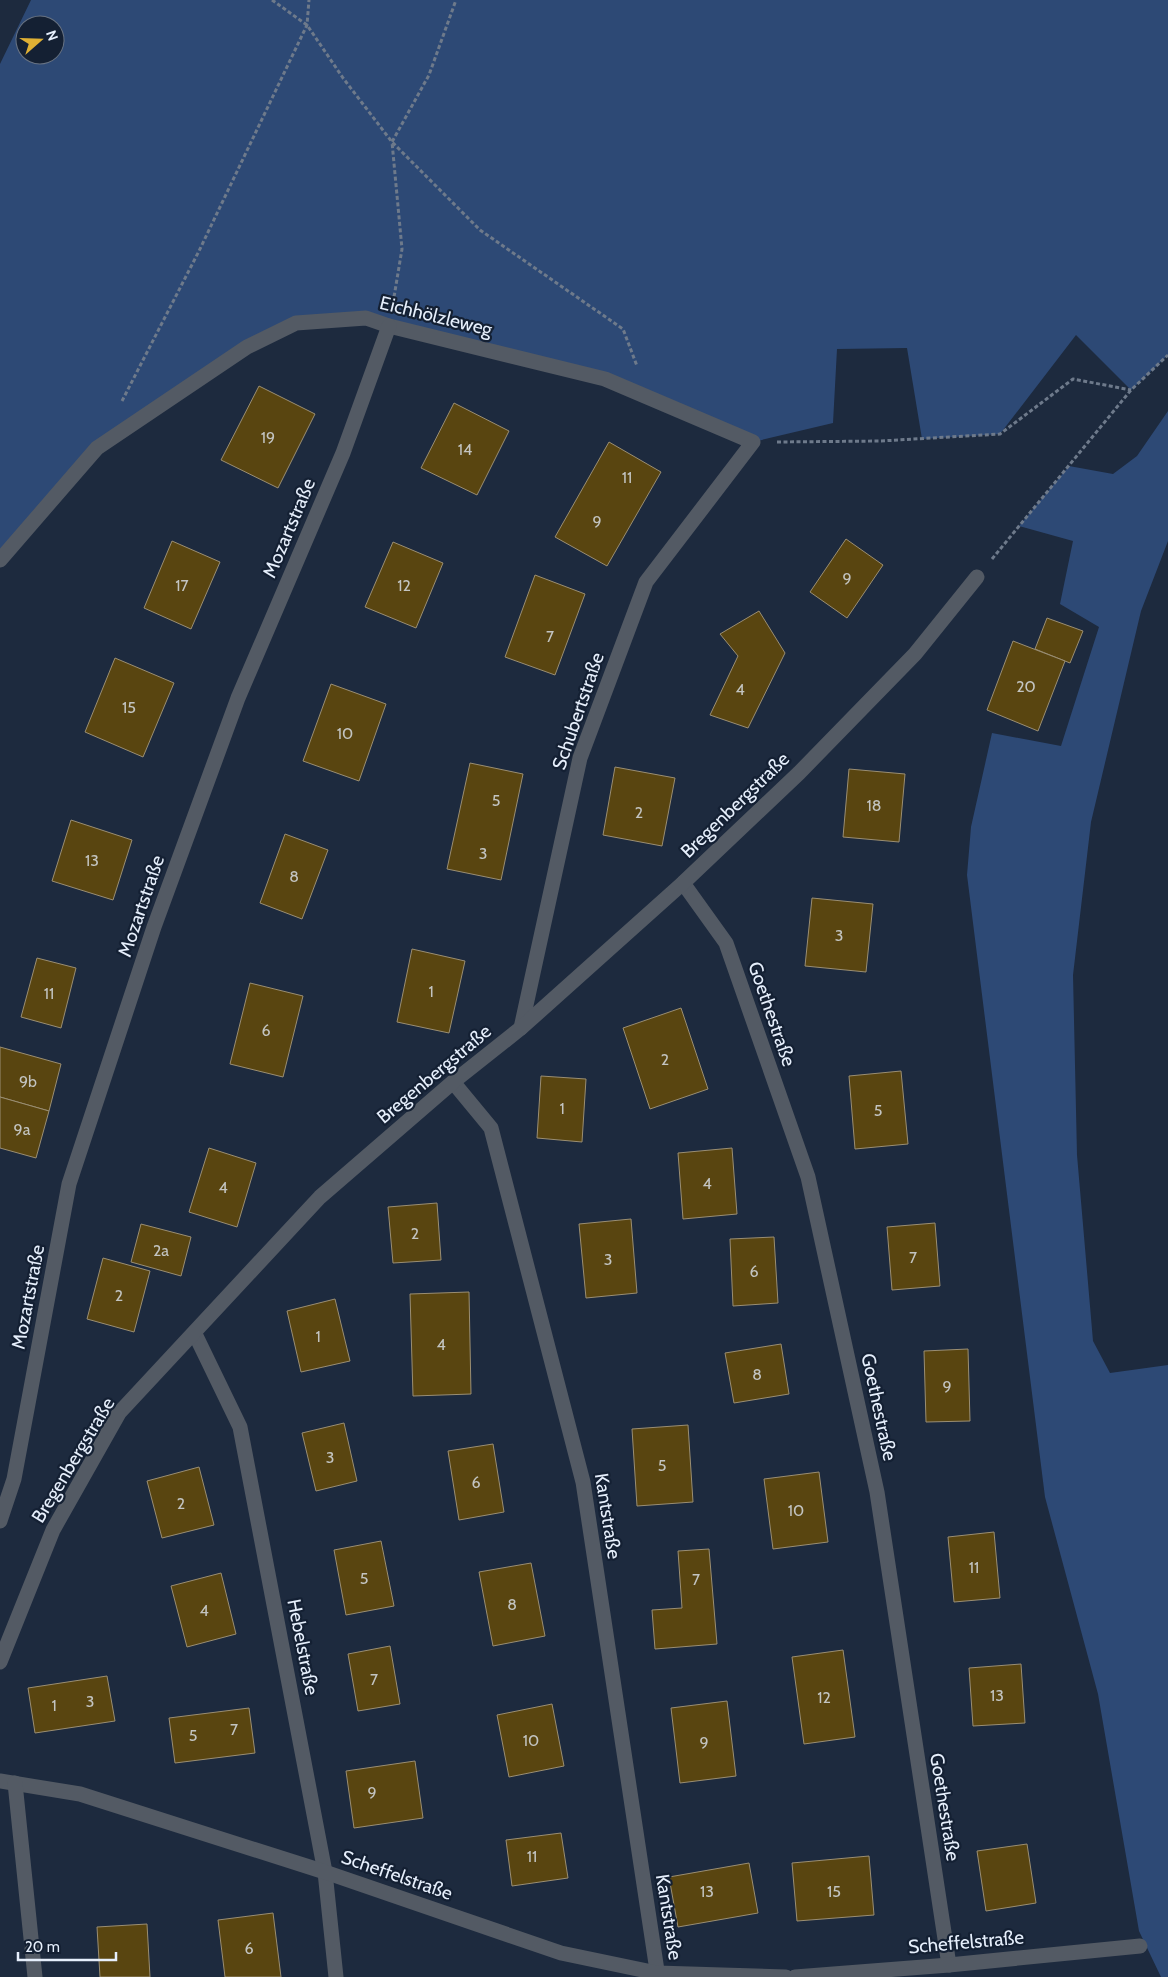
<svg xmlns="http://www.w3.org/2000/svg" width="1168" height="1977" font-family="Cabin,sans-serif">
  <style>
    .green { fill: #2d4975; fill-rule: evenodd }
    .building { fill: #594510; stroke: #9a8e73 }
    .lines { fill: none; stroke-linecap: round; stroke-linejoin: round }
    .path { stroke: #6e7a8b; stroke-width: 3; stroke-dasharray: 4 2.5; stroke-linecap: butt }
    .street { stroke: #535a64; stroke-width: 15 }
    .labels { text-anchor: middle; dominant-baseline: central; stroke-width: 4.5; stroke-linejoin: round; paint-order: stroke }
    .number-label { font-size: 16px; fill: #c3c4c1 }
    .street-label { font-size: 19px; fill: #e6effc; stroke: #142033 }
  </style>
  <rect width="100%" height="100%" fill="#1d2a3e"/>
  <g class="green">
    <path d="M31,0H1168V355L1131,390L1076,335L1000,434L922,439L907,348L837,349L833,423L753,442L648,397L389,326L296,323L97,448L0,560V64ZM25,25H55V55H25Z"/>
    <polygon points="1168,411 1168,541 1141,611 1091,822 1073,975 1077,1155 1093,1341 1110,1373 1168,1365 1168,1977 1161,1977 1139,1931 1098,1694 1045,1497 967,875 971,827 992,733 1061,746 1099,627 1060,604 1073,541 1019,526 1069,466 1113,474 1137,456"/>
  </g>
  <g class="building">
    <polygon points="259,386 315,414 278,488 221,460"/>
    <polygon points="454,403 509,431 477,495 421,468"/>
    <polygon points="609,442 661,472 607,566 555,537"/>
    <polygon points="846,539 883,565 847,618 810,592"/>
    <polygon points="172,541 220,562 191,629 144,608"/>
    <polygon points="393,542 443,563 416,628 365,607"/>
    <polygon points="535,575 585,594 555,675 505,657"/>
    <polygon points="759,611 785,653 748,728 710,715 738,656 720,634"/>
    <polygon points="1047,618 1083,631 1070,663 1035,649"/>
    <polygon points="1013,641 1065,661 1038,731 987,710"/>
    <polygon points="115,658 174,683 143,757 85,732"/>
    <polygon points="331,684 386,704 359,781 303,761"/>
    <polygon points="470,763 523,774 501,880 447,869"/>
    <polygon points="615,767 675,778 662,846 603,835"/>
    <polygon points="849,769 905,774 899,842 843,837"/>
    <polygon points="71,820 132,840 113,900 52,881"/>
    <polygon points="285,834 328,850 302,919 260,903"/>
    <polygon points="812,898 873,904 866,972 805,966"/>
    <polygon points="412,949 465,961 449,1033 397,1022"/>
    <polygon points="37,958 76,968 61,1028 21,1017"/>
    <polygon points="250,983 303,996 283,1077 230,1064"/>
    <polygon points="681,1008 708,1089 650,1109 623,1028"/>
    <polygon points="0,1047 61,1064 49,1111 0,1097"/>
    <polygon points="901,1071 908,1144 855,1149 849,1076"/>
    <polygon points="541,1076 586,1079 582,1142 537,1138"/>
    <polygon points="0,1097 49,1111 36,1158 0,1148"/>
    <polygon points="209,1148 256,1163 237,1227 189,1212"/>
    <polygon points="732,1148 737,1214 683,1219 678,1153"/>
    <polygon points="437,1203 441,1260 393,1263 388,1207"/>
    <polygon points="631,1219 637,1293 586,1298 579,1224"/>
    <polygon points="935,1223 940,1286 892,1290 887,1227"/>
    <polygon points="141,1224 191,1237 181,1276 131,1262"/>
    <polygon points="774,1237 778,1303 733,1306 730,1239"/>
    <polygon points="103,1258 150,1271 134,1332 87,1319"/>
    <polygon points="469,1292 471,1394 413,1396 410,1294"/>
    <polygon points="335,1299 350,1361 301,1372 287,1311"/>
    <polygon points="781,1344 789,1394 734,1403 725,1353"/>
    <polygon points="968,1349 970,1421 926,1422 924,1351"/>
    <polygon points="344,1423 357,1481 316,1491 302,1433"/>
    <polygon points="688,1425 693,1502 637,1506 632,1429"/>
    <polygon points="493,1444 504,1512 459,1520 448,1451"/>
    <polygon points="199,1467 214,1525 162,1538 147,1481"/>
    <polygon points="819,1472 828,1542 773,1549 764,1479"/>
    <polygon points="994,1532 1000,1598 954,1602 948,1537"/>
    <polygon points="381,1541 394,1606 346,1615 334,1550"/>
    <polygon points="709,1549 717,1644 655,1649 652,1610 682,1608 678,1551"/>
    <polygon points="531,1563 545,1636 493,1646 479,1572"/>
    <polygon points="221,1573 236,1634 187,1647 171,1586"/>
    <polygon points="390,1646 400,1704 358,1711 348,1654"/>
    <polygon points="843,1650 855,1737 804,1744 792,1657"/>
    <polygon points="1021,1664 1025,1723 973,1726 969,1668"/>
    <polygon points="107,1676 115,1721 35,1733 28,1688"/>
    <polygon points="727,1701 736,1776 680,1783 671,1708"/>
    <polygon points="552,1704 564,1766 509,1777 497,1715"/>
    <polygon points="249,1708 255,1753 175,1763 169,1718"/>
    <polygon points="415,1761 423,1818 354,1828 346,1771"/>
    <polygon points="561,1833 568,1878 512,1886 506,1840"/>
    <polygon points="1027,1844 1036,1903 986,1911 977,1851"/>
    <polygon points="869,1856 874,1915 797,1921 792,1863"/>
    <polygon points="749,1863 758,1913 678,1927 669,1877"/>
    <polygon points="273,1913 281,1977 225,1977 218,1920"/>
    <polygon points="147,1924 150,1977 100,1977 97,1927"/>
  </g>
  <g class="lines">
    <g class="path">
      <polyline points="272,0 307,25 343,78 392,142 480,230 623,329 637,366"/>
      <polyline points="393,303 402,249 392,142 429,75 456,0"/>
      <polyline points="122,401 199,251 307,25 309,0"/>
      <polyline points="777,442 881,441 1000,434 1073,379 1131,390"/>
      <polyline points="992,559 1131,390 1168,355"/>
    </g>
    <g class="street">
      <polyline points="0,560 97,448 247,347 296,323 366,318 389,326 605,379 753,442 646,582 580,758 521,1028"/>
      <polyline points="683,883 726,943 808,1177 877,1492 949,1965"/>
      <polyline points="453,1082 491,1128 583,1482 658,1977"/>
      <polyline points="195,1334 240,1427 325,1872 336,1977"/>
      <polyline points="0,1521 14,1479 69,1184 154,927 238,698 343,453 389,326"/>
      <polyline points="0,1662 53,1530 119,1413 320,1197 453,1082 521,1028 683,883 799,773 915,654 977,577"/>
      <polyline points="0,1781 80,1794 325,1872 561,1953 657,1973 786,1977"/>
      <polyline points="15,1783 35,1977"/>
      <polyline points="795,1977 949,1965 1140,1946"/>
    </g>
  </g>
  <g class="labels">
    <g class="number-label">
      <text x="268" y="437">19</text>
      <text x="465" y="449">14</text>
      <text x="627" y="477">11</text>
      <text x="597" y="521">9</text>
      <text x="847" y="578">9</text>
      <text x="182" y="585">17</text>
      <text x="404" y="585">12</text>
      <text x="550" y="636">7</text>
      <text x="1026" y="686">20</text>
      <text x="740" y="689">4</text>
      <text x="129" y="707">15</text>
      <text x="345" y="733">10</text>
      <text x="496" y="800">5</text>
      <text x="874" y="805">18</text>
      <text x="639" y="812">2</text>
      <text x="483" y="853">3</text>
      <text x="92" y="860">13</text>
      <text x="294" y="876">8</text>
      <text x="839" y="935">3</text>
      <text x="431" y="991">1</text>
      <text x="49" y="993">11</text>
      <text x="266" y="1030">6</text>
      <text x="665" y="1059">2</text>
      <text x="28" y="1081">9b</text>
      <text x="562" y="1108">1</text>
      <text x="878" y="1110">5</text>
      <text x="22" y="1129">9a</text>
      <text x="707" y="1183">4</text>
      <text x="223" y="1187">4</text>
      <text x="415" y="1233">2</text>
      <text x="161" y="1250">2a</text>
      <text x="913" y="1257">7</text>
      <text x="608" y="1259">3</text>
      <text x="754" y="1271">6</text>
      <text x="119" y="1295">2</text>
      <text x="318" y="1336">1</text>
      <text x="441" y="1344">4</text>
      <text x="757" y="1374">8</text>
      <text x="947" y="1386">9</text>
      <text x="330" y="1457">3</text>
      <text x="662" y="1465">5</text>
      <text x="476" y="1482">6</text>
      <text x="181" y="1503">2</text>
      <text x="796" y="1510">10</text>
      <text x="974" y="1567">11</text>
      <text x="364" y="1578">5</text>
      <text x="696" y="1579">7</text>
      <text x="512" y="1604">8</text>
      <text x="204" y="1610">4</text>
      <text x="374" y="1679">7</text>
      <text x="997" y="1695">13</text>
      <text x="824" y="1697">12</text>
      <text x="90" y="1701">3</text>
      <text x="54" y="1705">1</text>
      <text x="234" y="1729">7</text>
      <text x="193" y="1735">5</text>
      <text x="531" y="1740">10</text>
      <text x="704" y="1742">9</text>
      <text x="372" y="1792">9</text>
      <text x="532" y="1856">11</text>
      <text x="707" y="1891">13</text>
      <text x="834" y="1891">15</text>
      <text x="249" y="1948">6</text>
    </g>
    <g class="street-label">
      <text transform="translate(436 316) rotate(14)">Eichhölzleweg</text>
      <text transform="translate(289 528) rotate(-67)">Mozartstraße</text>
      <text transform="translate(578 711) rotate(-71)">Schubertstraße</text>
      <text transform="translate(735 805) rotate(-44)">Bregenbergstraße</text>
      <text transform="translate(141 906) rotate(-71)">Mozartstraße</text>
      <text transform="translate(772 1014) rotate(71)">Goethestraße</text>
      <text transform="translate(434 1074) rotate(-40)">Bregenbergstraße</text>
      <text transform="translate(28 1297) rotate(-79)">Mozartstraße</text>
      <text transform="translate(879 1407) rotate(78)">Goethestraße</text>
      <text transform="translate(73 1460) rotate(-59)">Bregenbergstraße</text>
      <text transform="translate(608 1516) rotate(81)">Kantstraße</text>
      <text transform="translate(303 1647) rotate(79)">Hebelstraße</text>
      <text transform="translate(945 1807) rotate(81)">Goethestraße</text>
      <text transform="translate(397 1875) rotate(19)">Scheffelstraße</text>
      <text transform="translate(669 1917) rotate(81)">Kantstraße</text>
      <text transform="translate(966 1942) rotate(-5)">Scheffelstraße</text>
    </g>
  </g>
  <g transform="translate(40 40) rotate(70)"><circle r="24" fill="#142033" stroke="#687383"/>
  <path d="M0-4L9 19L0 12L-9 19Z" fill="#dfb034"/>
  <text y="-8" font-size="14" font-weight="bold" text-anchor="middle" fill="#e6effc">N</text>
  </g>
  <path d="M18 1952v8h98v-8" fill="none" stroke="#e6effc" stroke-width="2.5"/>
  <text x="25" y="1952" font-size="15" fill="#e6effc" stroke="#142033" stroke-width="4" paint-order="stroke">20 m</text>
</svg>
